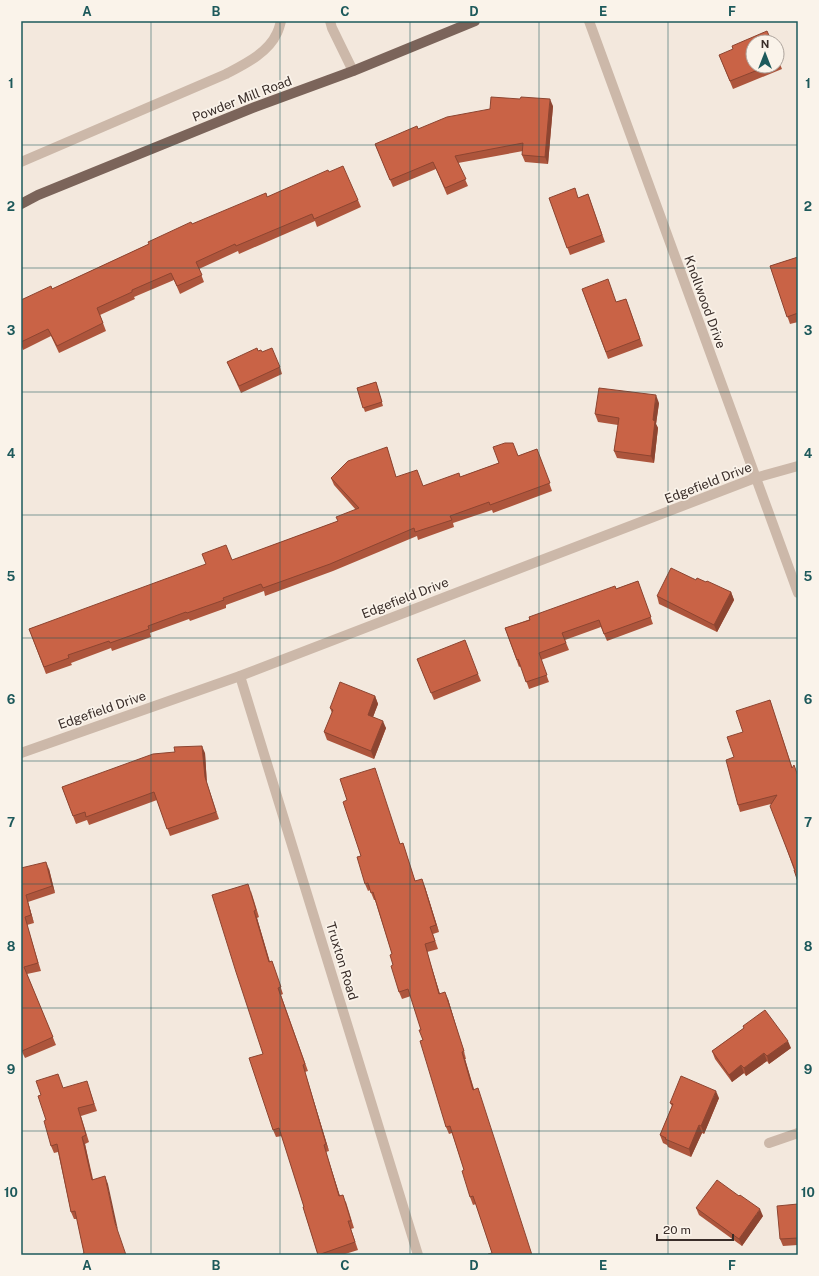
<svg xmlns="http://www.w3.org/2000/svg" width="819" height="1276" font-family="'Public Sans',sans-serif">
  <style>
    .lines { fill: none; stroke-linecap: round; stroke-linejoin: round }
    .minor { stroke: #ccb8a9; stroke-width: 10 }
    .major { stroke: #7b645a; stroke-width: 10 }
    .wall { fill: #ad553c }
    .shaded-wall { fill: #8d4531 }
    .building { fill: #c96346; stroke: #8d4531 }
    .grid { fill: none; stroke: #1d595b; stroke-width: 1; stroke-opacity: 0.55 }
    .labels { text-anchor: middle; dominant-baseline: central; stroke-width: 3.5; stroke-linejoin: round; paint-order: stroke }
    .street-label { font-size: 13px; fill: #392d29; stroke: #faf3ea }
    .neatline { fill: none; stroke: #1d595b; stroke-width: 1.5 }
    .grid-label { font-size: 13px; text-anchor: middle; font-weight: bold; fill: #1d595b }
  </style>
  <rect width="100%" height="100%" fill="#f3e8dd"/>
  <g class="lines">
    <g class="minor">
      <polyline points="330,21 332,28 353,71"/>
      <polyline points="589,21 798,593"/>
      <path d="M21,162L226,74C245,64 268,53 277,33C279,29 280,25 281,21"/>
      <polyline points="240,676 418,1255"/>
      <polyline points="21,753 240,676 755,478 798,466"/>
      <polyline points="769,1143 798,1133"/>
    </g>
    <polyline class="major" points="21,204 38,195 255,107 353,71 475,21"/>
  </g>
  <g class="wall">
    <polygon points="777,54 778,57 777,57 782,69 733,89 719,55 753,66 777,66"/>
    <polygon points="553,106 548,164 525,162 522,155 523,151 458,163 468,186 447,195 436,169 393,187 375,144 418,129"/>
    <polygon points="329,172 358,200 361,207 317,227 315,221 239,254 238,251 199,269 204,282 180,294 174,280 134,297 135,299 100,315 106,331 59,353 51,336 23,350 22,347 21,348 21,300 52,289 192,224 267,197"/>
    <polygon points="588,194 605,242 570,255 549,198 578,198"/>
    <polygon points="798,257 798,322 790,324 770,266"/>
    <polygon points="582,289 616,302 626,299 643,346 608,359"/>
    <polygon points="258,351 280,367 282,374 241,393 227,362"/>
    <polygon points="376,382 383,406 365,412 357,388"/>
    <polygon points="659,403 656,424 658,428 654,463 617,458 614,451 618,425 598,422 595,414"/>
    <polygon points="387,447 396,477 423,486 460,477 537,449 552,491 493,513 492,510 453,523 454,527 418,540 417,536 333,571 265,596 264,591 226,605 226,608 190,621 189,619 150,633 151,637 112,651 111,648 71,663 72,665 46,674 29,629 232,560 338,521 356,510 334,485 331,478"/>
    <polygon points="696,580 731,592 734,600 717,632 659,604 657,596"/>
    <polygon points="638,581 653,624 607,641 601,627 565,640 569,650 541,660 549,682 529,689 521,666 519,667 505,628"/>
    <polygon points="417,659 478,674 481,681 434,700"/>
    <polygon points="375,696 378,704 373,717 386,728 374,759 327,740 324,732 332,713 330,708"/>
    <polygon points="770,700 792,767 794,870 771,804 740,812 738,805 743,732"/>
    <polygon points="175,752 205,753 207,785 219,819 170,836 157,800 89,825 87,820 76,824 62,787"/>
    <polygon points="347,800 400,844 403,843 415,881 425,887 439,932 433,934 438,949 427,952 440,994 448,999 466,1059 465,1059 474,1089 492,1253 476,1204 473,1205 470,1197 464,1170 452,1133 449,1134 446,1127 423,1040 421,1030 411,996 402,999 399,992 393,965 392,954 375,900 374,900 370,890 368,891 365,884 361,856"/>
    <polygon points="21,868 49,869 55,893 28,902 34,923 27,925 41,971 27,974 56,1045 25,1058 21,1050"/>
    <polygon points="251,891 259,917 257,918 270,962 272,961 283,994 281,995 308,1071 305,1072 329,1151 326,1152 340,1196 346,1202 354,1228 351,1229 358,1250 342,1255 318,1255 303,1207 304,1207 282,1136 276,1137 273,1130 263,1054"/>
    <polygon points="743,1026 791,1048 769,1064 767,1061 746,1076 744,1073 732,1082 715,1059 712,1051 744,1028"/>
    <polygon points="63,1088 89,1088 97,1111 81,1116 89,1142 85,1144 93,1179 108,1184 84,1253 77,1219 74,1219 71,1212 58,1152 54,1153 51,1146 46,1120"/>
    <polygon points="719,1098 704,1134 702,1133 691,1157 668,1147 667,1145 663,1143 660,1135 672,1106 670,1103"/>
    <polygon points="798,1204 798,1245 783,1246 780,1239"/>
    <polygon points="696,1208 763,1216 742,1246 699,1215"/>
  </g>
  <g class="shaded-wall">
    <polygon points="550,99 553,106 548,164 545,157"/>
    <polygon points="656,395 659,403 656,424 658,428 654,463 651,456 653,420"/>
    <polygon points="731,592 734,600 717,632 714,625"/>
    <polygon points="375,696 378,704 371,722 368,715"/>
    <polygon points="383,721 386,728 374,759 371,751"/>
    <polygon points="202,746 205,753 207,785 219,819 205,777"/>
    <polygon points="46,862 49,869 55,893 52,886"/>
    <polygon points="422,879 425,887 439,932 436,925"/>
    <polygon points="26,895 34,923 31,915"/>
    <polygon points="254,911 257,918 272,970 269,962"/>
    <polygon points="425,944 427,952 442,1001 439,994"/>
    <polygon points="445,992 448,999 466,1059 464,1051"/>
    <polygon points="788,1041 791,1048 769,1064 767,1056"/>
    <polygon points="462,1052 465,1059 476,1097 473,1090"/>
    <polygon points="764,1053 767,1061 746,1076 744,1068"/>
    <polygon points="303,1065 305,1072 329,1151 326,1144"/>
    <polygon points="741,1065 744,1073 732,1082 729,1075"/>
    <polygon points="716,1091 719,1098 704,1134 701,1126"/>
    <polygon points="699,1125 702,1133 691,1157 689,1149"/>
    <polygon points="82,1137 85,1144 94,1187 92,1180"/>
    <polygon points="324,1145 326,1152 342,1203 339,1196"/>
    <polygon points="105,1176 108,1184 118,1230 115,1223"/>
    <polygon points="760,1209 763,1216 742,1246 739,1239"/>
  </g>
  <g class="building">
    <polygon points="767,31 772,42 753,42 753,66 768,66 730,81 719,55 733,49 732,46"/>
    <polygon points="777,56 779,61 777,62"/>
    <polygon points="491,97 520,99 521,97 550,99 545,157 522,155 523,143 455,156 466,179 445,188 433,162 390,180 375,144 417,126 418,129 447,117 490,109"/>
    <polygon points="343,166 358,200 314,219 312,214 236,246 235,244 196,262 202,275 177,286 171,273 132,290 132,292 97,308 103,323 57,346 48,329 21,342 21,300 51,286 52,289 149,244 148,242 191,222 192,224 266,193 267,197 328,170 329,172"/>
    <polygon points="575,188 578,198 588,194 602,235 567,248 549,198"/>
    <polygon points="798,257 798,313 787,317 770,266"/>
    <polygon points="608,279 616,302 626,299 640,339 606,352 582,289"/>
    <polygon points="257,348 258,351 261,350 262,352 272,348 280,367 239,386 227,362"/>
    <polygon points="376,382 382,402 363,408 357,388"/>
    <polygon points="599,388 656,395 653,420 655,421 651,456 614,451 619,418 595,414"/>
    <polygon points="505,443 513,443 518,456 537,449 550,483 490,505 489,502 450,516 452,520 415,532 414,528 330,564 263,588 261,584 223,598 224,600 187,613 186,612 148,626 149,629 110,643 109,641 68,655 69,658 44,667 29,629 206,564 202,554 226,545 232,560 338,521 336,517 359,508 331,478 348,461 387,447 396,477 417,470 423,486 459,473 460,477 499,463 493,447"/>
    <polygon points="671,568 696,580 697,578 706,582 707,581 731,592 714,625 657,596"/>
    <polygon points="638,581 651,617 604,634 599,620 562,633 566,643 539,653 547,675 526,682 518,659 517,660 505,628 530,620 529,617 615,586 616,589"/>
    <polygon points="465,640 478,674 431,693 417,659"/>
    <polygon points="340,682 375,696 368,715 383,721 371,751 324,732 333,710 330,708"/>
    <polygon points="770,700 792,768 794,765 798,776 798,882 794,870 795,870 770,806 777,795 738,805 726,760 734,757 727,737 743,732 736,711"/>
    <polygon points="202,746 205,777 216,812 167,829 154,792 86,817 85,812 73,816 62,787 153,754 175,752 174,747"/>
    <polygon points="375,768 400,844 403,843 415,881 422,879 436,925 430,927 435,941 425,944 439,994 445,992 464,1051 462,1052 473,1090 478,1088 532,1255 489,1255 488,1254 492,1253 473,1196 470,1197 462,1171 464,1170 450,1126 446,1127 420,1041 423,1040 419,1030 421,1030 408,989 399,992 391,966 393,965 390,955 392,954 373,892 371,893 368,883 365,884 357,857 361,856 343,802 347,800 340,779"/>
    <polygon points="46,862 52,886 26,895 31,915 25,917 38,963 24,967 53,1037 22,1051 21,1049 21,868"/>
    <polygon points="248,884 256,910 254,911 269,962 272,961 281,987 278,988 305,1064 303,1065 326,1144 324,1145 339,1196 343,1195 351,1221 348,1221 355,1242 318,1255 303,1207 304,1207 279,1128 273,1130 249,1058 263,1054 236,972 212,895"/>
    <polygon points="765,1010 788,1041 767,1056 764,1053 744,1068 741,1065 729,1075 712,1051 744,1028 743,1026"/>
    <polygon points="58,1074 63,1088 87,1081 94,1104 78,1108 86,1135 82,1137 92,1180 105,1176 115,1223 126,1255 83,1255 83,1253 84,1253 75,1211 71,1212 57,1144 51,1146 44,1121 46,1120 38,1096 41,1095 36,1081"/>
    <polygon points="681,1076 716,1091 701,1126 699,1125 689,1149 665,1139 666,1138 660,1135 673,1104 670,1103"/>
    <polygon points="717,1180 739,1196 740,1195 760,1209 739,1239 696,1208"/>
    <polygon points="798,1204 798,1238 780,1239 777,1206"/>
  </g>
  <path class="grid" d="M151,21V1255M280,21V1255M410,21V1255M539,21V1255M668,21V1255M21,145H798M21,268H798M21,392H798M21,515H798M21,638H798M21,761H798M21,884H798M21,1008H798M21,1131H798"/>
  <g class="labels">
    <g class="street-label">
      <text transform="translate(242 99) rotate(-21)">Powder Mill Road</text>
      <text transform="translate(705 302) rotate(70)">Knollwood Drive</text>
      <text transform="translate(708 483) rotate(-21)">Edgefield Drive</text>
      <text transform="translate(405 598) rotate(-21)">Edgefield Drive</text>
      <text transform="translate(102 710) rotate(-19)">Edgefield Drive</text>
      <text transform="translate(342 961) rotate(73)">Truxton Road</text>
    </g>
  </g>
  <rect width="819" height="1276" fill="none" stroke="#faf3ea" stroke-width="44"/>
  <g transform="translate(765 54)"><circle r="19" fill="#faf3ea" stroke="#ada49d"/>
  <path d="M0-3L7 15L0 10L-7 15Z" fill="#1d595b"/>
  <text y="-6" font-size="11" font-weight="bold" text-anchor="middle" fill="#392d29">N</text>
  </g>
  <path d="M657 1234v6h76v-6" fill="none" stroke="#392d29" stroke-width="2"/>
  <text x="663" y="1234" font-size="12" fill="#392d29" stroke="#faf3ea" stroke-width="3" paint-order="stroke">20 m</text>
  <rect x="22" y="22" width="775" height="1232" class="neatline"/>
  <g class="grid-label">
    <text x="87" y="16">A</text>
    <text x="216" y="16">B</text>
    <text x="345" y="16">C</text>
    <text x="474" y="16">D</text>
    <text x="603" y="16">E</text>
    <text x="732" y="16">F</text>
    <text x="11" y="88">1</text>
    <text x="808" y="88">1</text>
    <text x="11" y="211">2</text>
    <text x="808" y="211">2</text>
    <text x="11" y="335">3</text>
    <text x="808" y="335">3</text>
    <text x="11" y="458">4</text>
    <text x="808" y="458">4</text>
    <text x="11" y="581">5</text>
    <text x="808" y="581">5</text>
    <text x="11" y="704">6</text>
    <text x="808" y="704">6</text>
    <text x="11" y="827">7</text>
    <text x="808" y="827">7</text>
    <text x="11" y="951">8</text>
    <text x="808" y="951">8</text>
    <text x="11" y="1074">9</text>
    <text x="808" y="1074">9</text>
    <text x="11" y="1197">10</text>
    <text x="808" y="1197">10</text>
    <text x="87" y="1270">A</text>
    <text x="216" y="1270">B</text>
    <text x="345" y="1270">C</text>
    <text x="474" y="1270">D</text>
    <text x="603" y="1270">E</text>
    <text x="732" y="1270">F</text>
  </g>
</svg>
